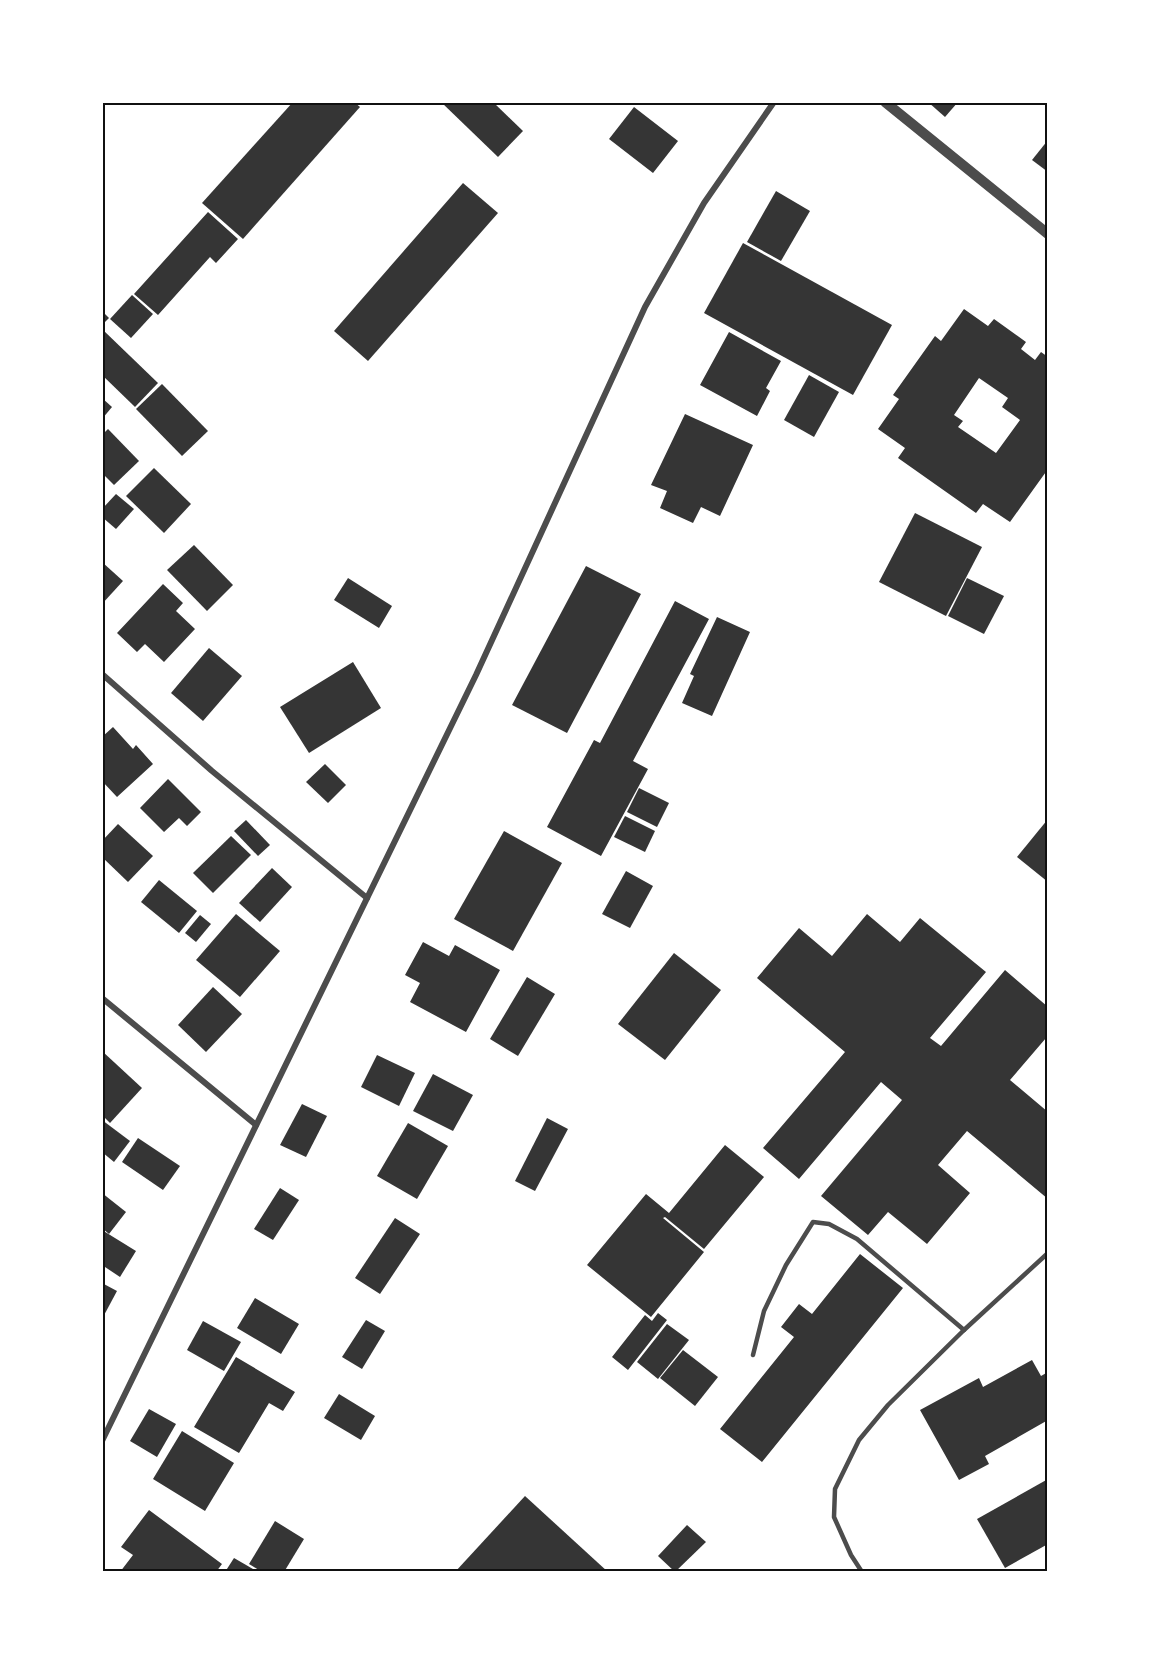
<svg xmlns="http://www.w3.org/2000/svg" width="1150" height="1674" font-family="Jost,sans-serif">
  <style>
    .building { fill: #353535; fill-rule: evenodd }
    .lines { fill: none; stroke-linecap: round; stroke-linejoin: round }
    .service { stroke: #4c4c4c; stroke-width: 4.5 }
    .minor { stroke: #4c4c4c; stroke-width: 6 }
    .tertiary { stroke: #4c4c4c; stroke-width: 10 }
    .neatline { fill: none; stroke: #111; stroke-width: 2 }
  </style>
  <rect width="100%" height="100%" fill="#fff"/>
  <g class="building">
    <polygon points="293,102 354,102 360,107 243,239 202,203"/>
    <polygon points="441,102 493,102 523,131 498,157"/>
    <polygon points="928,102 958,102 945,117"/>
    <polygon points="634,107 678,141 653,173 609,139"/>
    <polygon points="1048,140 1048,172 1032,160"/>
    <polygon points="463,183 498,213 368,361 334,331"/>
    <polygon points="776,191 810,211 781,261 747,242"/>
    <polygon points="208,212 238,239 216,263 210,257 158,315 134,294"/>
    <polygon points="743,243 892,325 853,395 704,313"/>
    <polygon points="132,295 153,314 131,338 110,319"/>
    <path d="M964,309L988,326L994,319L1026,342L1021,349L1035,360L1041,352L1048,357V469L1010,522L983,504L976,513L898,458L905,448L878,429L899,399L893,395L935,336L941,341ZM979,378L1008,398L1002,407L1020,420L996,453L958,427L963,421L954,415Z"/>
    <polygon points="102,311 109,318 102,325"/>
    <polygon points="102,329 158,383 135,407 102,375"/>
    <polygon points="729,332 781,361 766,388 770,391 757,416 700,385"/>
    <polygon points="809,375 839,392 814,437 784,420"/>
    <polygon points="162,384 208,431 182,456 136,409"/>
    <polygon points="102,398 112,407 102,419"/>
    <polygon points="685,414 753,445 720,516 701,507 693,523 660,508 667,491 651,485"/>
    <polygon points="108,429 139,461 114,485 102,473 102,435"/>
    <polygon points="154,468 191,504 164,533 126,496"/>
    <polygon points="116,494 134,509 116,529 102,517 102,509"/>
    <polygon points="915,513 982,547 946,616 879,582"/>
    <polygon points="194,545 233,585 207,611 167,570"/>
    <polygon points="102,562 123,581 102,604"/>
    <polygon points="586,566 641,594 567,733 512,705"/>
    <polygon points="348,578 392,606 379,628 334,600"/>
    <polygon points="967,578 1004,596 984,634 948,616"/>
    <polygon points="163,584 183,603 176,611 195,629 164,662 145,644 137,652 117,633"/>
    <polygon points="675,601 709,619 633,761 648,769 601,856 547,827 594,740 600,743"/>
    <polygon points="717,617 750,632 712,716 682,703 694,676 690,674"/>
    <polygon points="209,648 242,676 203,721 171,693"/>
    <polygon points="353,662 381,708 309,753 280,707"/>
    <polygon points="113,727 133,749 136,745 153,764 117,797 102,781 102,737"/>
    <polygon points="325,764 346,785 328,803 306,782"/>
    <polygon points="168,779 201,812 187,826 179,818 164,832 140,808"/>
    <polygon points="639,788 669,803 657,827 627,812"/>
    <polygon points="625,816 655,831 645,852 614,837"/>
    <polygon points="1048,819 1048,882 1017,857"/>
    <polygon points="246,820 270,845 258,856 234,831"/>
    <polygon points="118,824 153,856 128,882 102,857 102,841"/>
    <polygon points="504,831 562,863 513,951 454,919"/>
    <polygon points="231,836 251,855 213,893 193,873"/>
    <polygon points="272,868 292,887 260,922 239,903"/>
    <polygon points="626,871 653,886 630,928 602,914"/>
    <polygon points="159,880 197,911 179,933 141,902"/>
    <polygon points="236,914 280,951 240,997 196,960"/>
    <polygon points="867,914 900,942 920,918 986,972 930,1038 941,1046 1005,970 1048,1007 1048,1040 1046,1038 1010,1080 1048,1112 1048,1199 967,1131 938,1165 970,1193 927,1244 888,1212 868,1235 821,1196 902,1100 881,1082 799,1179 763,1148 845,1052 757,978 799,928 832,956"/>
    <polygon points="200,915 211,924 196,942 185,933"/>
    <polygon points="423,942 449,956 455,945 500,970 466,1032 410,1002 420,983 405,975"/>
    <polygon points="674,953 721,990 665,1060 618,1024"/>
    <polygon points="527,977 555,994 518,1056 490,1039"/>
    <polygon points="213,987 242,1014 206,1052 178,1025"/>
    <polygon points="102,1051 142,1088 110,1123 102,1115"/>
    <polygon points="377,1055 415,1073 399,1106 361,1087"/>
    <polygon points="433,1074 473,1095 453,1131 413,1111"/>
    <polygon points="302,1104 327,1116 306,1157 280,1145"/>
    <polygon points="547,1118 568,1129 535,1191 515,1181"/>
    <polygon points="102,1120 130,1141 114,1162 102,1152"/>
    <polygon points="408,1123 448,1146 417,1199 377,1176"/>
    <polygon points="138,1138 180,1166 163,1190 122,1162"/>
    <polygon points="725,1145 764,1177 704,1249 665,1217 663,1218 704,1252 651,1317 587,1265 646,1194 669,1213"/>
    <polygon points="280,1188 299,1200 273,1240 254,1229"/>
    <polygon points="102,1193 126,1212 109,1234 102,1228"/>
    <polygon points="395,1218 420,1234 380,1294 355,1278"/>
    <polygon points="102,1230 136,1251 120,1277 102,1265"/>
    <polygon points="860,1254 903,1288 762,1462 720,1429 794,1337 781,1327 799,1304 812,1314"/>
    <polygon points="102,1283 117,1291 102,1319"/>
    <polygon points="255,1298 299,1324 281,1354 237,1328"/>
    <polygon points="658,1313 667,1320 628,1370 612,1357 645,1315 652,1321"/>
    <polygon points="366,1320 385,1331 362,1369 342,1357"/>
    <polygon points="203,1321 241,1342 224,1371 187,1350"/>
    <polygon points="667,1324 689,1340 658,1379 637,1362"/>
    <polygon points="683,1350 718,1377 695,1406 660,1378"/>
    <polygon points="236,1357 295,1392 283,1411 269,1403 239,1453 194,1427"/>
    <polygon points="1032,1360 1041,1376 1048,1372 1048,1420 985,1456 989,1464 959,1480 920,1410 979,1378 983,1387"/>
    <polygon points="339,1394 375,1416 361,1440 324,1418"/>
    <polygon points="149,1409 176,1424 157,1457 130,1441"/>
    <polygon points="182,1431 234,1463 205,1511 153,1479"/>
    <polygon points="1048,1479 1048,1544 1005,1568 977,1519"/>
    <polygon points="525,1496 608,1572 455,1572"/>
    <polygon points="149,1510 222,1564 216,1572 196,1572 192,1570 190,1572 120,1572 133,1555 121,1547"/>
    <polygon points="275,1521 304,1539 284,1572 262,1572 249,1564"/>
    <polygon points="687,1525 706,1542 675,1572 658,1556"/>
    <polygon points="234,1558 258,1572 225,1572"/>
  </g>
  <g class="lines">
    <g class="service">
      <polyline points="753,1355 764,1311 786,1265 813,1222 829,1224 857,1239 964,1330"/>
      <polyline points="862,1572 851,1555 834,1517 835,1489 859,1440 888,1405 964,1330 1048,1253"/>
    </g>
    <g class="minor">
      <polyline points="102,674 212,771 367,898"/>
      <polyline points="102,998 256,1125"/>
      <polyline points="102,1441 476,675 645,307 704,203 774,102"/>
    </g>
    <polyline class="tertiary" points="885,102 1048,234"/>
  </g>
  <rect width="1150" height="1674" fill="none" stroke="#ffffff" stroke-width="207"/>
  <rect x="104" y="104" width="942" height="1466" class="neatline"/>
</svg>
